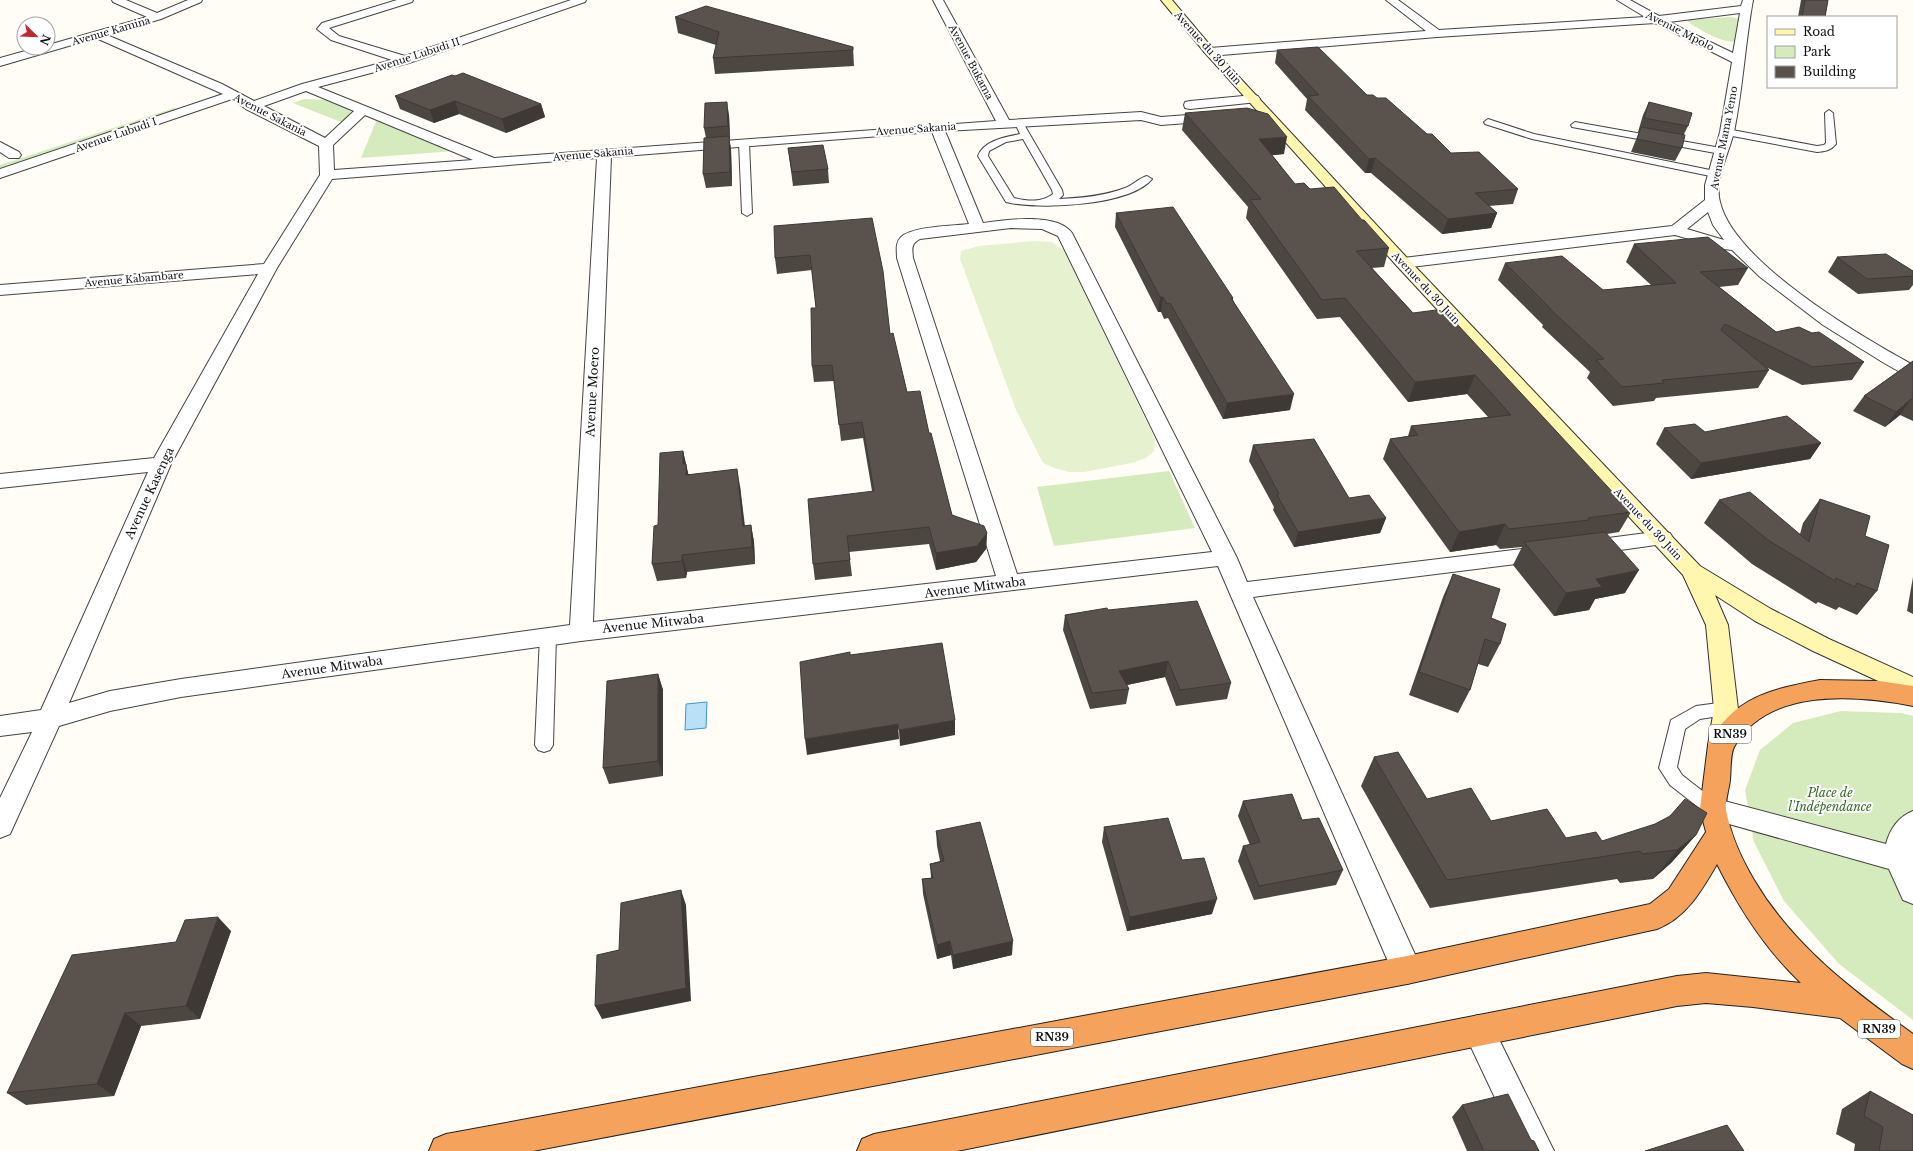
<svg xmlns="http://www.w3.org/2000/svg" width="1913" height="1151" font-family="'Libre Baskerville',serif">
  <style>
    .green { fill: #d5ebbd }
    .pitch { fill: #e6f2cf }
    .water { fill: #b9e0f7; stroke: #3f96cf }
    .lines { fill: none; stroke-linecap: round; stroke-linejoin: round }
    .lane-casing { stroke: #444; stroke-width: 2 }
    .street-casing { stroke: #444; stroke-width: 2 }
    .secondary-casing { stroke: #333; stroke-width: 2 }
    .highway-casing { stroke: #222; stroke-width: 2 }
    .lane { fill: #fff; fill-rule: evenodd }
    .street { fill: #fff; fill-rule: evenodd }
    .secondary { fill: #fff6b0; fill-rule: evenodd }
    .highway { fill: #f5a25d; fill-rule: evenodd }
    .wall { fill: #4d4742 }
    .shaded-wall { fill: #3f3936 }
    .building { fill: #5a524d; stroke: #3f3936 }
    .labels { text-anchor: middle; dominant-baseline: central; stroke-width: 4; stroke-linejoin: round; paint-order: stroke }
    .far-street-label { font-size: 10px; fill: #111; stroke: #fff }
    .shield { fill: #fff; stroke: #585858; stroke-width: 1 }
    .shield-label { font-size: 11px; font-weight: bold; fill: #111 }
    .street-label { font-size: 12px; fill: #111; stroke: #fff }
    .park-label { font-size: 12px; font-style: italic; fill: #2f6b1f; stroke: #fff }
  </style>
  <rect width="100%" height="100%" fill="#fffdf5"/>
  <g class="green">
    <path d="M1731,17L1740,19L1737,41C1724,45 1696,28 1686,20Z"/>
    <path d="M304,99L332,100L349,106C352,114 350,118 346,124L293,103Z"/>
    <polygon points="174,108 180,111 0,171 0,165"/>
    <polygon points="377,119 455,151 361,158"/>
    <polygon points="1169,471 1195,528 1054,546 1037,487"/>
    <polygon points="1841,711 1901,713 1913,716 1913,1020 1839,964 1784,901 1754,842 1745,790 1760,750 1793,723"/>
  </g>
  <polygon class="pitch" points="1033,241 1052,242 1064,250 1155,439 1154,451 1146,458 1132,463 1084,472 1069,472 1054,468 1043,463 1016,410 960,259 961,251 979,246"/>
  <polygon class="water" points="707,702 706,728 685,730 686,704"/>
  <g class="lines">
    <defs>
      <g id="lane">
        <path d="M1829,110L1833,113L1836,144C1830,151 1825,151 1817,152L1727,135L1722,132L1727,129L1817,146L1824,145L1826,143L1825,113Z"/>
        <polygon points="1488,119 1534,134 1715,171 1720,174 1715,177 1532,139 1485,124 1484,122"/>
        <path d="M1019,120L1022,121L1062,190L1063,195L1059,199C1082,198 1104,196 1125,188C1133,185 1139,178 1147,176L1152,179C1130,206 1038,210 1006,202L978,156C984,140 1006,137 1020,134L1015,123ZM1023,139L1052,190L1053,194C1041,203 1027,201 1014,198L988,156L989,151L1006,142Z"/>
        <polygon points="1575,122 1721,148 1726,151 1721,154 1572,127 1571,125"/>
        <polygon points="744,140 749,143 752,213 747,216 742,213 739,143"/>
        <polygon points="548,630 554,632 556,636 553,745 550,750 544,752 538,750 535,745 540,636 542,632"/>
        <polygon points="1726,702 1732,704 1734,709 1732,714 1700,719 1685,729 1677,767 1682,775 1719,804 1722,809 1719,814 1713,817 1707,814 1670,785 1659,768 1671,720 1696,706"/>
      </g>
      <g id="street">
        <path d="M112,0H126L157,13L188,0H202L201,2L161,19L107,35L222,84L254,101L302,84L392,60L331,40L317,29L322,23L397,0H413L412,2L329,28L339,36L405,56L571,0H586L585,2L409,63L318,87L494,158L996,121L933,0H943L1009,120L1141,112L1161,117L1214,113L1219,114L1220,117L1219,120L1214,121L1161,125L1141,120L945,131L983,223C1005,220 1057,212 1072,233L1237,558L1247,582L1547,546L1555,548L1558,553L1555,558L1547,560L1253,597L1422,970L1418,980L1407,984L1396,980L1218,566L581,641L181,697L110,711L59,726L10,834L0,838V798L32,732L0,736V716L41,710L148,472L0,488V474L154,458L258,274L0,295V285L264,264L320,175L319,146L246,109L232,99L0,178V169L223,94L96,38L0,66V58L36,48H48V45L147,17L113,2ZM306,91L354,111L325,138L264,106ZM365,115L473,160L334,170L333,145ZM932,132L969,224C953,226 913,226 901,237C895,243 897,251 897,258L996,576L593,622L611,157ZM597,158L570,625L181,679L110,691L69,703L171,464L277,268L332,179ZM1011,228L1042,229L1058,236L1212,552L1017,574L913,258C912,248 911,244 920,239Z"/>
        <path d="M1386,0H1398L1439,30L1645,17L1617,0H1630L1659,16L1741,6L1743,0H1753C1745,44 1743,88 1734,132C1729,153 1714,180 1720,202C1734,262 1860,336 1913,365V377L1907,376L1884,363L1823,325L1760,277L1732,250L1724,249L1675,235L1403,268L1397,266L1395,263L1397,260L1403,258L1672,226L1705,200V185L1720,132L1732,62L1655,23L1437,37L1210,56L1204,52L1210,48L1426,31ZM1740,13L1733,53L1669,22ZM1708,212L1713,225L1724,240L1687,229Z"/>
        <polygon points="1254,95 1258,96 1260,99 1258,102 1190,109 1185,108 1184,105 1185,102 1190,101"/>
        <polygon points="0,142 19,152 21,155 19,158 9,158 0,152"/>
        <polygon points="1662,531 1670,533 1673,538 1670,543 1585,555 1577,553 1574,548 1577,543 1585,541"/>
        <path d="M1713,798L1886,844C1890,829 1898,817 1913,811V904L1903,900L1889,869L1704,817L1700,809L1704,801Z"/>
        <polygon points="1478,1015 1489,1019 1554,1151 1520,1151 1463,1030 1467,1019"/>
      </g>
      <polygon id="secondary" points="1161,0 1172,0 1214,50 1409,260 1700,566 1771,609 1829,639 1913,677 1913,697 1813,651 1755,621 1715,595 1728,625 1738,709 1734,745 1730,752 1721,755 1712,752 1708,745 1714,709 1706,625 1683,575 1397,266 1206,54"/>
      <path id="highway" d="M1820,680L1879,681L1913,686V706C1857,695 1767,687 1734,747C1730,755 1731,770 1730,780C1729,789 1725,801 1726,810C1730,833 1742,860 1754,880C1793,946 1852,990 1913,1034V1069L1902,1064L1840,1018L1753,1007L1706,1003L1677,1006L957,1151H857L862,1139L874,1134L1677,976L1706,973L1801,983C1765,949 1739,908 1717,864C1702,890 1686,918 1657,929L1407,984L533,1151H429L434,1139L446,1134L1407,956L1650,904L1669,889L1706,832L1700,809L1708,745C1733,697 1772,689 1820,680Z"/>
    </defs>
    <use href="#lane" class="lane-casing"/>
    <use href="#street" class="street-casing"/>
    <use href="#secondary" class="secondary-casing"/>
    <use href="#highway" class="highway-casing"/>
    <use href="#lane" class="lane"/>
    <use href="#street" class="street"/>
    <use href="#secondary" class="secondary"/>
    <use href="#highway" class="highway"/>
  </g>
  <g class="wall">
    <polygon points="1801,0 1828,0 1825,17 1798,17"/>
    <polygon points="675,17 853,47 854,66 715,74 713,58 716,45 678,33"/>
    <polygon points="1277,50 1367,95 1377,98 1427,134 1451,153 1518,189 1513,204 1489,206 1497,213 1491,228 1442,234 1371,173 1365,173 1305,110 1307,99 1275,63"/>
    <polygon points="395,96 541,104 545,117 506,133 459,114 434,123 400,109"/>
    <polygon points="1649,102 1688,126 1684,134 1682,148 1675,161 1631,152 1639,132 1638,132 1643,115"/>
    <polygon points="1185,113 1284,154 1272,155 1295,184 1310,189 1362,220 1389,248 1384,267 1372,268 1413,313 1631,512 1619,532 1607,534 1625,593 1595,599 1589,610 1554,616 1513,565 1522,547 1500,549 1496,545 1450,552 1383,459 1390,439 1408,436 1411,426 1488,417 1467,394 1408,402 1340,317 1317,319 1246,218 1248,207 1182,130"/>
    <polygon points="729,115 730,139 729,139 731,149 732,186 706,188 703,174 706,138 704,128"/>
    <polygon points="788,148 828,169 829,183 793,186"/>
    <polygon points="1116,213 1233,298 1233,300 1290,410 1223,419 1168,318 1164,319 1161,312 1158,312 1115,227"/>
    <polygon points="872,218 890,334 907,392 929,433 952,515 987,533 986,549 976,562 936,570 929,544 849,552 852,576 815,580 813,564 872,491 863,438 841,441 834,381 814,382 812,366 816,308 812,270 777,274 775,258"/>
    <polygon points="1634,244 1748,268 1738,285 1719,287 1776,332 1864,362 1852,380 1802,385 1768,368 1769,370 1758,388 1656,398 1654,401 1613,406 1587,378 1590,372 1542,327 1543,325 1498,280 1505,263 1603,290 1651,285 1626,262"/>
    <polygon points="1837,257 1913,271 1913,285 1909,290 1858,294 1828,272"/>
    <polygon points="1913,361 1913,421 1900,415 1885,427 1853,411 1864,396"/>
    <polygon points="1664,428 1705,432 1821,443 1810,459 1691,479 1656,444"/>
    <polygon points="1253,445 1386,518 1380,533 1294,547 1273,510 1274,507 1249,461"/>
    <polygon points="683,451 688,474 740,486 745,526 751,525 754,542 755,564 687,572 686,578 657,581 652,564 658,525"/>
    <polygon points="1820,499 1865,536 1877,591 1857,615 1839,607 1836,610 1818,602 1816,604 1752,564 1704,523 1719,500 1800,534 1803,523"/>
    <polygon points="1453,574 1491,618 1500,644 1488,667 1478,664 1470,690 1458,713 1409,695 1443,597"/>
    <polygon points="1913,577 1913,614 1907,611"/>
    <polygon points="1108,610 1231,683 1227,699 1176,706 1165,677 1127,685 1129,689 1126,704 1090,709 1063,630 1065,615"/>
    <polygon points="658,674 663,690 663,776 609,784 603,768"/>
    <polygon points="1374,757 1427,799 1491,821 1566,838 1602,841 1696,835 1671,863 1653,879 1620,883 1617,879 1430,908 1361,786"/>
    <polygon points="1243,801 1302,820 1343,870 1336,885 1254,900 1238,861 1243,846 1250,845 1238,816"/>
    <polygon points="1104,827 1182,860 1212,914 1127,931 1102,842"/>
    <polygon points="936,831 1012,955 953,969 951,955 937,959 923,894 922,879 931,878 930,864 940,861 937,846"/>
    <polygon points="231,931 200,1019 141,1026 114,1096 26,1105 7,1093 176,942"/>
    <polygon points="1870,1091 1913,1151 1854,1151 1855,1144 1836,1134 1842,1109"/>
    <polygon points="1462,1105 1531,1140 1539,1151 1467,1151 1452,1117"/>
  </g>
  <g class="shaded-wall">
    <polygon points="455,101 459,114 434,123 430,110"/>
    <polygon points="727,102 729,115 730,139 728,126"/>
    <polygon points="541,104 545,117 506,133 502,119"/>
    <polygon points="729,136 731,149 732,186 730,172"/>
    <polygon points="1287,137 1284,154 1256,157 1259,139"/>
    <polygon points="1375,158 1371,173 1365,173 1369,159"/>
    <polygon points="1497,213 1491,228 1442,234 1448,219"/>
    <polygon points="1160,297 1163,297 1161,312 1158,312"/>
    <polygon points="1475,375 1467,394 1408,402 1415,382"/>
    <polygon points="1294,394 1290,410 1223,419 1227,403"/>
    <polygon points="1911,399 1900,415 1885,427 1896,412"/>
    <polygon points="1821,443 1810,459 1691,479 1701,463"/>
    <polygon points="683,451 690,481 687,481 683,464"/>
    <polygon points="737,469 740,486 746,543 743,526"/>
    <polygon points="1386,518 1380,533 1294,547 1298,532"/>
    <polygon points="1505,524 1496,545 1450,552 1459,532"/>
    <polygon points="751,525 754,542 755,564 752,547"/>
    <polygon points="987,533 986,549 976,562 936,570 936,553"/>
    <polygon points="682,555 687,572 686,578 682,561"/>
    <polygon points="1639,570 1625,593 1595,599 1589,610 1554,616 1566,593 1596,579"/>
    <polygon points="1168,661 1165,677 1117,687 1119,671"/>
    <polygon points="658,674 663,690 663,776 658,761"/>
    <polygon points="955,720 955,735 900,746 899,730"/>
    <polygon points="898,724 899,739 807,755 805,739"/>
    <polygon points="1696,835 1671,863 1653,879 1677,850"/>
    <polygon points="681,890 686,905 691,1001 602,1019 595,1006"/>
    <polygon points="1217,899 1212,914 1127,931 1130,917"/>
    <polygon points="218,917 231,931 200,1019 186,1006"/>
    <polygon points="950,941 951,955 937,959 937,945"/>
    <polygon points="1013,941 1012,955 953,969 953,955"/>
    <polygon points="125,1013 141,1026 114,1096 97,1084"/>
  </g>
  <g class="building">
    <polygon points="1805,0 1828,0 1825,17 1802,17"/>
    <polygon points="706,6 853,47 853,50 713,58 719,32 675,17"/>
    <polygon points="1318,47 1367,95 1373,95 1377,98 1386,98 1427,134 1432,134 1451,153 1479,152 1518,189 1475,193 1497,213 1448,219 1375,158 1369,159 1308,96 1319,95 1277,50"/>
    <polygon points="463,73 541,104 502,119 455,101 430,110 395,96 452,75 455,76"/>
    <polygon points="727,102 728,126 704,128 705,103"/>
    <polygon points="1649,102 1692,113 1688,126 1644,118"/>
    <polygon points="1247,108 1268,114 1287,137 1259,139 1295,184 1304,183 1310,189 1334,187 1362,220 1364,220 1389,248 1356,251 1413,313 1436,310 1438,312 1445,311 1631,512 1588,518 1589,520 1509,529 1505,524 1459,532 1390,439 1418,435 1411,426 1511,415 1475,375 1415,382 1345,298 1322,300 1250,200 1261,199 1185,113"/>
    <polygon points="1641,127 1685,135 1682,148 1637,139"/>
    <polygon points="729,136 730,172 703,174 704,138"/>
    <polygon points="823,145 828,169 792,172 788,148"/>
    <polygon points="1173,207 1233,298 1231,298 1294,394 1227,403 1170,303 1167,304 1163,297 1160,297 1116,213"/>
    <polygon points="872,218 883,271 890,334 893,333 907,392 920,391 929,433 931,433 952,515 984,526 987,533 977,546 936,553 929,527 847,536 850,560 813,564 808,499 874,491 862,422 839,425 832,365 812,366 811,308 816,308 810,255 775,258 774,226"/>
    <polygon points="1708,237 1748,268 1700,272 1776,332 1799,327 1812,333 1819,332 1864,362 1813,367 1725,324 1721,330 1769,370 1662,380 1664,383 1622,387 1596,360 1604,359 1550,309 1551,309 1505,263 1562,256 1603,290 1676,283 1634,244"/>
    <polygon points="1886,254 1913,271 1913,276 1867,279 1837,257"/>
    <polygon points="1913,361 1913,400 1911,399 1896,412 1864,396"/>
    <polygon points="1787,416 1821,443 1701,463 1664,428 1695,424 1705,432"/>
    <polygon points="1314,439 1349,498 1369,495 1386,518 1298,532 1277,495 1279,494 1253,445"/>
    <polygon points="683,451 683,464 686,464 686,475 737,469 743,526 751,525 752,547 682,555 682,561 652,564 654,526 658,525 660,453"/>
    <polygon points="1750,492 1809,542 1820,499 1870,516 1865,536 1889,545 1877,591 1857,583 1855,587 1836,578 1835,581 1768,540 1719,500"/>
    <polygon points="1605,532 1639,570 1596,579 1602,587 1566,593 1524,542"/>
    <polygon points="1453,574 1500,589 1491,618 1506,624 1500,644 1485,639 1470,690 1419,672"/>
    <polygon points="1197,601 1231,683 1180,690 1168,661 1119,671 1129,689 1092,693 1065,615 1107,608 1108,610"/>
    <polygon points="942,643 955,720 899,730 898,724 805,739 800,662 850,652 850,655"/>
    <polygon points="658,674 658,761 603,768 607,681"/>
    <polygon points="1398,752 1427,799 1471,788 1491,821 1547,809 1566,838 1596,832 1602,841 1655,824 1670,816 1685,799 1707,813 1696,835 1677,850 1643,854 1640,851 1447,880 1374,757"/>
    <polygon points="1292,794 1302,820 1319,818 1343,870 1259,886 1243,846 1260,842 1243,801"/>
    <polygon points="1168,818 1182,860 1204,858 1217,899 1130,917 1104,827"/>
    <polygon points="980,822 1013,941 953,955 950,941 937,945 922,879 933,878 930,864 944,861 936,831"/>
    <polygon points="681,890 686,988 595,1006 597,955 619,950 621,903"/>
    <polygon points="218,917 186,1006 125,1013 97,1084 7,1093 72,955 176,942 185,920"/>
    <polygon points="1870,1091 1913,1115 1913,1151 1879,1151 1883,1127 1864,1116"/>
    <polygon points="1508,1094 1531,1140 1534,1141 1539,1151 1484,1151 1462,1105"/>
    <polygon points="1727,1125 1744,1151 1645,1151"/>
  </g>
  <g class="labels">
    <g class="far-street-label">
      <text transform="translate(111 31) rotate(-16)">Avenue Kamina</text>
      <text transform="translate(1680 31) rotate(27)">Avenue Mpolo</text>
      <text transform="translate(1208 48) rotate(48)">Avenue du 30 Juin</text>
      <text transform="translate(417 55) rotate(-18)">Avenue Lubudi II</text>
      <text transform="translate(971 62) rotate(62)">Avenue Bukama</text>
      <text transform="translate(270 115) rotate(27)">Avenue Sakania</text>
      <text transform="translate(916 129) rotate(-4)">Avenue Sakania</text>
      <text transform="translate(116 135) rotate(-19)">Avenue Lubudi I</text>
      <text transform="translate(1724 138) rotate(-79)">Avenue Mama Yemo</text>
      <text transform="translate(593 154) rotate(-5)">Avenue Sakania</text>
      <text transform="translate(134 279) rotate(-5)">Avenue Kabambare</text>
      <text transform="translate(1426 288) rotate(47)">Avenue du 30 Juin</text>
      <text transform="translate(1648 524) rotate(47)">Avenue du 30 Juin</text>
    </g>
    <g class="shield">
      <rect x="1709" y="725" width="42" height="18" rx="3"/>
      <rect x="1858" y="1020" width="42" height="18" rx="3"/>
      <rect x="1031" y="1028" width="42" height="18" rx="3"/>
    </g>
    <g class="shield-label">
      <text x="1730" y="734">RN39</text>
      <text x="1879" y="1029">RN39</text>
      <text x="1052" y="1037">RN39</text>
    </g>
    <g class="street-label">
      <text transform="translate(592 392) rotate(-87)">Avenue Moero</text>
      <text transform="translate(149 493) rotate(-65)">Avenue Kasenga</text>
      <text transform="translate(975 587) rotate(-7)">Avenue Mitwaba</text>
      <text transform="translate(653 623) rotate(-6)">Avenue Mitwaba</text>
      <text transform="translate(332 667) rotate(-8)">Avenue Mitwaba</text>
    </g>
    <g class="park-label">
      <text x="1830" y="792">Place de<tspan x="1830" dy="14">l'Indépendance</tspan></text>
    </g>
  </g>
  <rect x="1767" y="16" width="130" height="72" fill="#ffffff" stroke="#a0a0a0"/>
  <rect x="1775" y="29" width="20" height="6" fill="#fff6b0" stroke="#a0a0a0"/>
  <text x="1803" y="36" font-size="12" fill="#111111">Road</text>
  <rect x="1775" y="46" width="20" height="12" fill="#d5ebbd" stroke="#a0a0a0"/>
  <text x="1803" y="56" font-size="12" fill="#111111">Park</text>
  <rect x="1775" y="66" width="20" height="12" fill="#5a524d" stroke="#a0a0a0"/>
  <text x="1803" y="76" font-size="12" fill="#111111">Building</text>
  <g transform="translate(36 36) rotate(113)"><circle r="19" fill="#ffffff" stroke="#a0a0a0"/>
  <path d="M0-3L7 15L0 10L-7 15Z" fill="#c4262e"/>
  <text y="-6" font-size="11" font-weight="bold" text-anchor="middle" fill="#111111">N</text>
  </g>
</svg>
